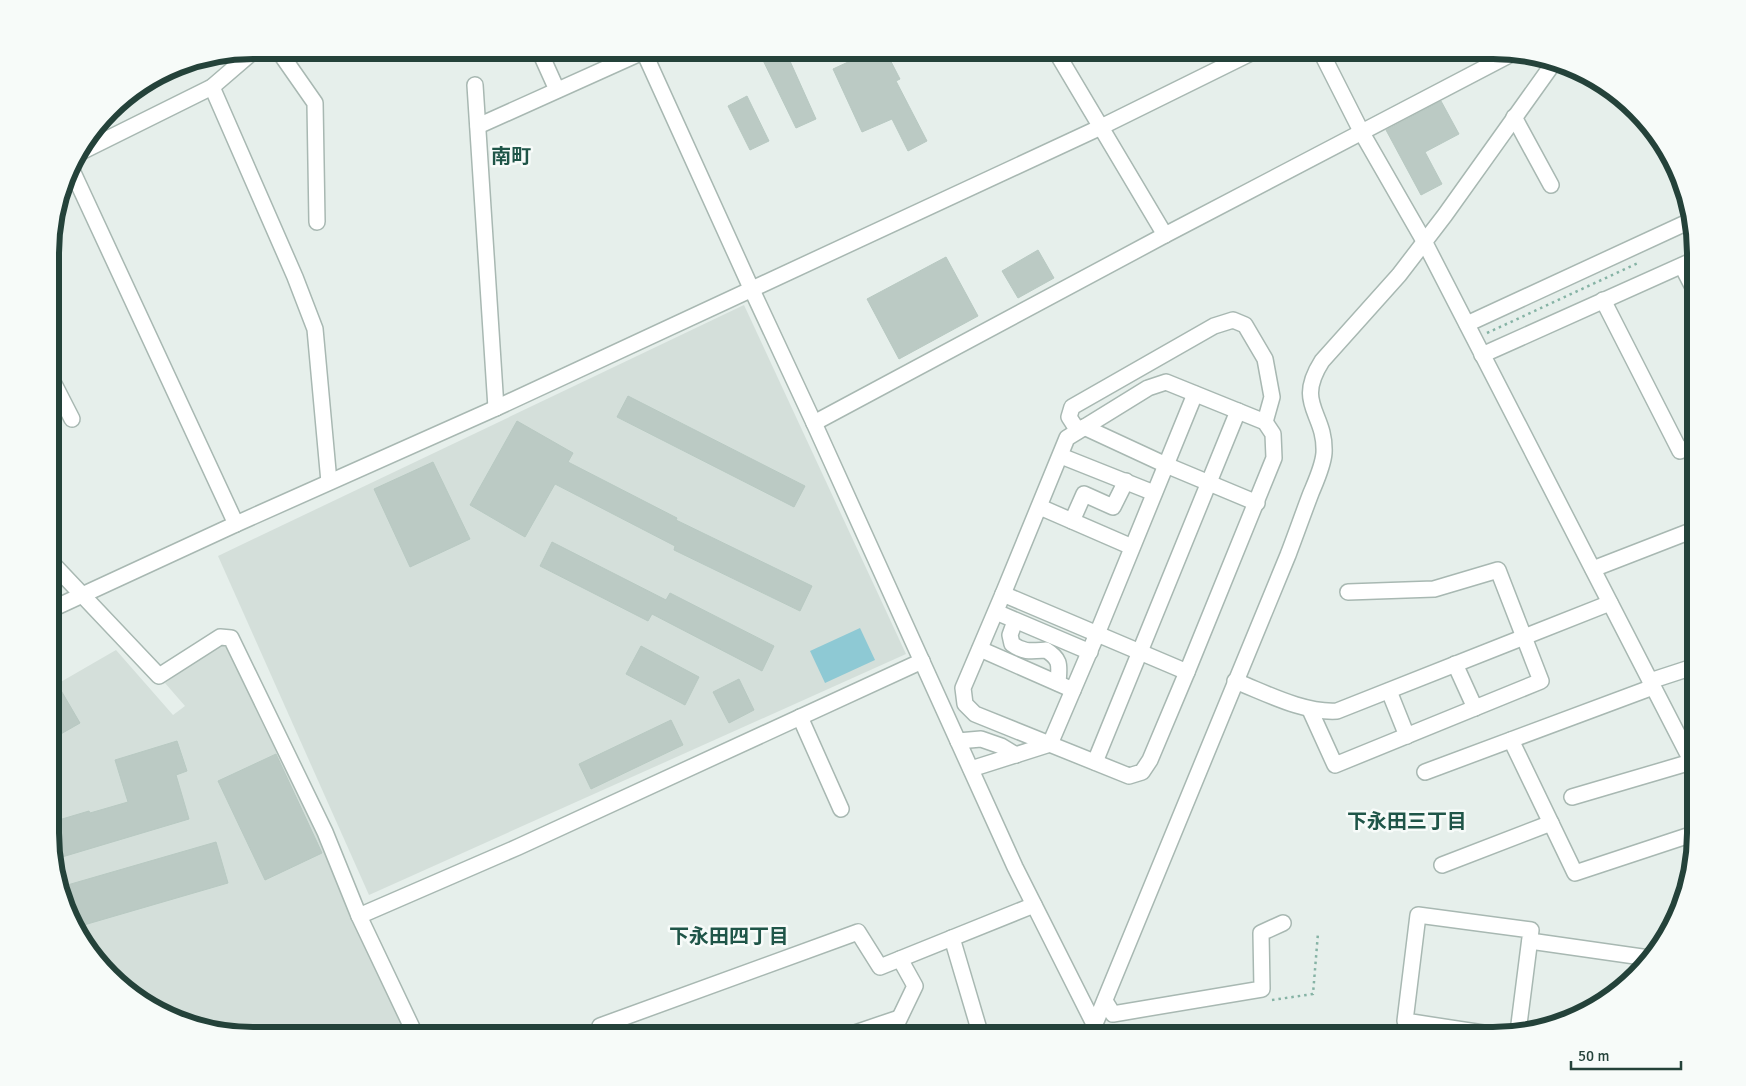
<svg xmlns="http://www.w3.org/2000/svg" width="1746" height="1086" font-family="Signika,'Noto Sans JP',sans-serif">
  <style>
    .built { fill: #d4dfda }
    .water { fill: #8ec9d4 }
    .building { fill: #bbcac4; stroke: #b8c9c2 }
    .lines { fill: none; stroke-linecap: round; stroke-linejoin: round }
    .minor-casing { stroke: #a8b8b2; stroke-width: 18 }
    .path { stroke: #86b3a5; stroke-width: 2.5; stroke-dasharray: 2.5 4; stroke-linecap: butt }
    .minor { stroke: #fff; stroke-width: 15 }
    .labels { text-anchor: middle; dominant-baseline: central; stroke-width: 5; stroke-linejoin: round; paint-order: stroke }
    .neighbourhood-label { font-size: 20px; font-weight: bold; fill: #1f5548; stroke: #f7fbf9 }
    .rim { fill: none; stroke: #24423a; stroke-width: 6 }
  </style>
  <rect width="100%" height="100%" fill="#e6efeb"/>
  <g class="built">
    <polygon points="744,305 906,654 369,895 218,556"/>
    <polygon points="223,642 235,651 411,1036 252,1036 188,1025 140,1002 84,946 52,860 52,687 116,650 173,715 185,706 165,683"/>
  </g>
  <polygon class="water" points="860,628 875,660 825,683 810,651"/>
  <g class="building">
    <polygon points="758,50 785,50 816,119 796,128"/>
    <polygon points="874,50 885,50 900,79 896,81 927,141 908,151 892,119 862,132 833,69"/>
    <polygon points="747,96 769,141 750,150 728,106"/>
    <polygon points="1441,101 1459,134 1425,152 1442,184 1421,195 1386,130"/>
    <polygon points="1038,250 1054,278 1018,298 1002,271"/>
    <polygon points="946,257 978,316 899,359 867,299"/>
    <polygon points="628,396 805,486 794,507 617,417"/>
    <polygon points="517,421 573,453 568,462 677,518 676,520 812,586 800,611 674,550 675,546 555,484 525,537 470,505"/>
    <polygon points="433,462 470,539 410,567 374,489"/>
    <polygon points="552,542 666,600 670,593 774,646 762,671 652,614 648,621 540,566"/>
    <polygon points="641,646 699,677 685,705 626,674"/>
    <polygon points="52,675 80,723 52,739"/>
    <polygon points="739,679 754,710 729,723 713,692"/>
    <polygon points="671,720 683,745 591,789 579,764"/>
    <polygon points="177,741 187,771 176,775 189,819 52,860 52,822 89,811 90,813 128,802 115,760"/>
    <polygon points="276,754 322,853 265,880 218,781"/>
    <polygon points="216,842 228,883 77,927 64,886"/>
  </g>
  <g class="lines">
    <defs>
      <g id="minor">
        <polyline points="278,50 315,103 317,222"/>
        <polyline points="539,50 557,90"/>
        <polyline points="643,50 751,288 814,423 1015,867 1095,1026"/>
        <polyline points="1055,50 1165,235"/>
        <polyline points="1320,50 1362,133 1424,241 1696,770"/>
        <polyline points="475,85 496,408"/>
        <polyline points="212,87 295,277 315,329 329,482"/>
        <polyline points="1514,117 1551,185"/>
        <polyline points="478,126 647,50"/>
        <polyline points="79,153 212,87 255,50"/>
        <polyline points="70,166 236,524"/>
        <polyline points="1682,266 1696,293"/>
        <polyline points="1603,300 1680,451 1696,444"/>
        <polyline points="1467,324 1690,221"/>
        <polyline points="1482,355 1696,259"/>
        <polyline points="52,380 72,419"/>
        <polygon points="1166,382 1265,422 1273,434 1274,458 1187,672 1150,760 1142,772 1129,776 975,714 965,704 963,688 1003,594 1067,438 1148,388"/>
        <polyline points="814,423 1165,235 1513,53"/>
        <polyline points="1084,427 1166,465 1257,503"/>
        <polyline points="1078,431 1069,417 1072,407 1214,326 1233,320 1245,325 1265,359 1272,397 1265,422"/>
        <polyline points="1061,456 1154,493"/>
        <polyline points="1040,507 1132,547"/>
        <polyline points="1072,521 1084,494 1113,507 1126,481"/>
        <polyline points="52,563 159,676 220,637 231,638 325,832 359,916 416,1036"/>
        <polyline points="1593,569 1696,529"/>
        <polyline points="1003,594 1187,672"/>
        <polyline points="52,609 236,524 496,408 1101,127 1257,50"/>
        <polyline points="996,612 1090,652"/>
        <path d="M1015,621L1010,635L1012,644C1024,653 1032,651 1046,650C1062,660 1059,666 1058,683"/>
        <polyline points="980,649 1073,690"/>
        <polyline points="1455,664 1475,708"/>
        <path d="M1235,681C1266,693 1303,713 1337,711L1610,603"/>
        <polyline points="1650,681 1696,666"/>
        <polyline points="1389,691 1407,736"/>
        <polyline points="1310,710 1335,765 1541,681 1498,570 1434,589 1348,592"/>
        <polyline points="800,717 841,809"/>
        <polyline points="1511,740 1575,873 1696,833"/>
        <polyline points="958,741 981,739 1001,746 1016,755"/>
        <polyline points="1095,762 1238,411"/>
        <polyline points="971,769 1050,744 1097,634 1195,394"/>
        <polyline points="1425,772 1653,687"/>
        <polyline points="1572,797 1691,762"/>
        <polyline points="1442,865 1551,823"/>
        <polyline points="359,916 518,847 922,661"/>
        <polyline points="952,938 981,1036"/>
        <polyline points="1530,941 1649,958"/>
        <polyline points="1105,1001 1113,1014 1262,989 1261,933 1283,923"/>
        <polyline points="600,1026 858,932 880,967 1034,905"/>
        <polyline points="846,1036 899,1018"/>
        <polyline points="891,1036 915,986 900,959"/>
        <path d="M1090,1036L1288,555C1296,534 1303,514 1311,493C1316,481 1323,466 1324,453C1326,412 1294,405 1322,361L1399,275L1445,215L1555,61"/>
        <polyline points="1503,1036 1405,1021 1418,915 1531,930 1518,1032"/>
      </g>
    </defs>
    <use href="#minor" class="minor-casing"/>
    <g class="path">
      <polyline points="1487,333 1638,263"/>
      <polyline points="1272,1000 1313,994 1318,933"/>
    </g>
    <use href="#minor" class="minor"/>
  </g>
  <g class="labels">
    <g class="neighbourhood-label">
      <text x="511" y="156">南町</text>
      <text x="1407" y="821">下永田三丁目</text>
      <text x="729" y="936">下永田四丁目</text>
    </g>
  </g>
  <path d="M0 0H1746V1086H0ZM253 59H1493A194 194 0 0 1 1687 253V833A194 194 0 0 1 1493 1027H253A194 194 0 0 1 59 833V253A194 194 0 0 1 253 59Z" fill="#f7fbf9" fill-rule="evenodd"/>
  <path class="rim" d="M253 59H1493A194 194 0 0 1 1687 253V833A194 194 0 0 1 1493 1027H253A194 194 0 0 1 59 833V253A194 194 0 0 1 253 59Z"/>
  <path d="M1571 1061v8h110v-8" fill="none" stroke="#24423a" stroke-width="2.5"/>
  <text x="1578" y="1061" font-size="15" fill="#24423a" stroke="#f7fbf9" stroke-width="4" paint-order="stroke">50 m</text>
</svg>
